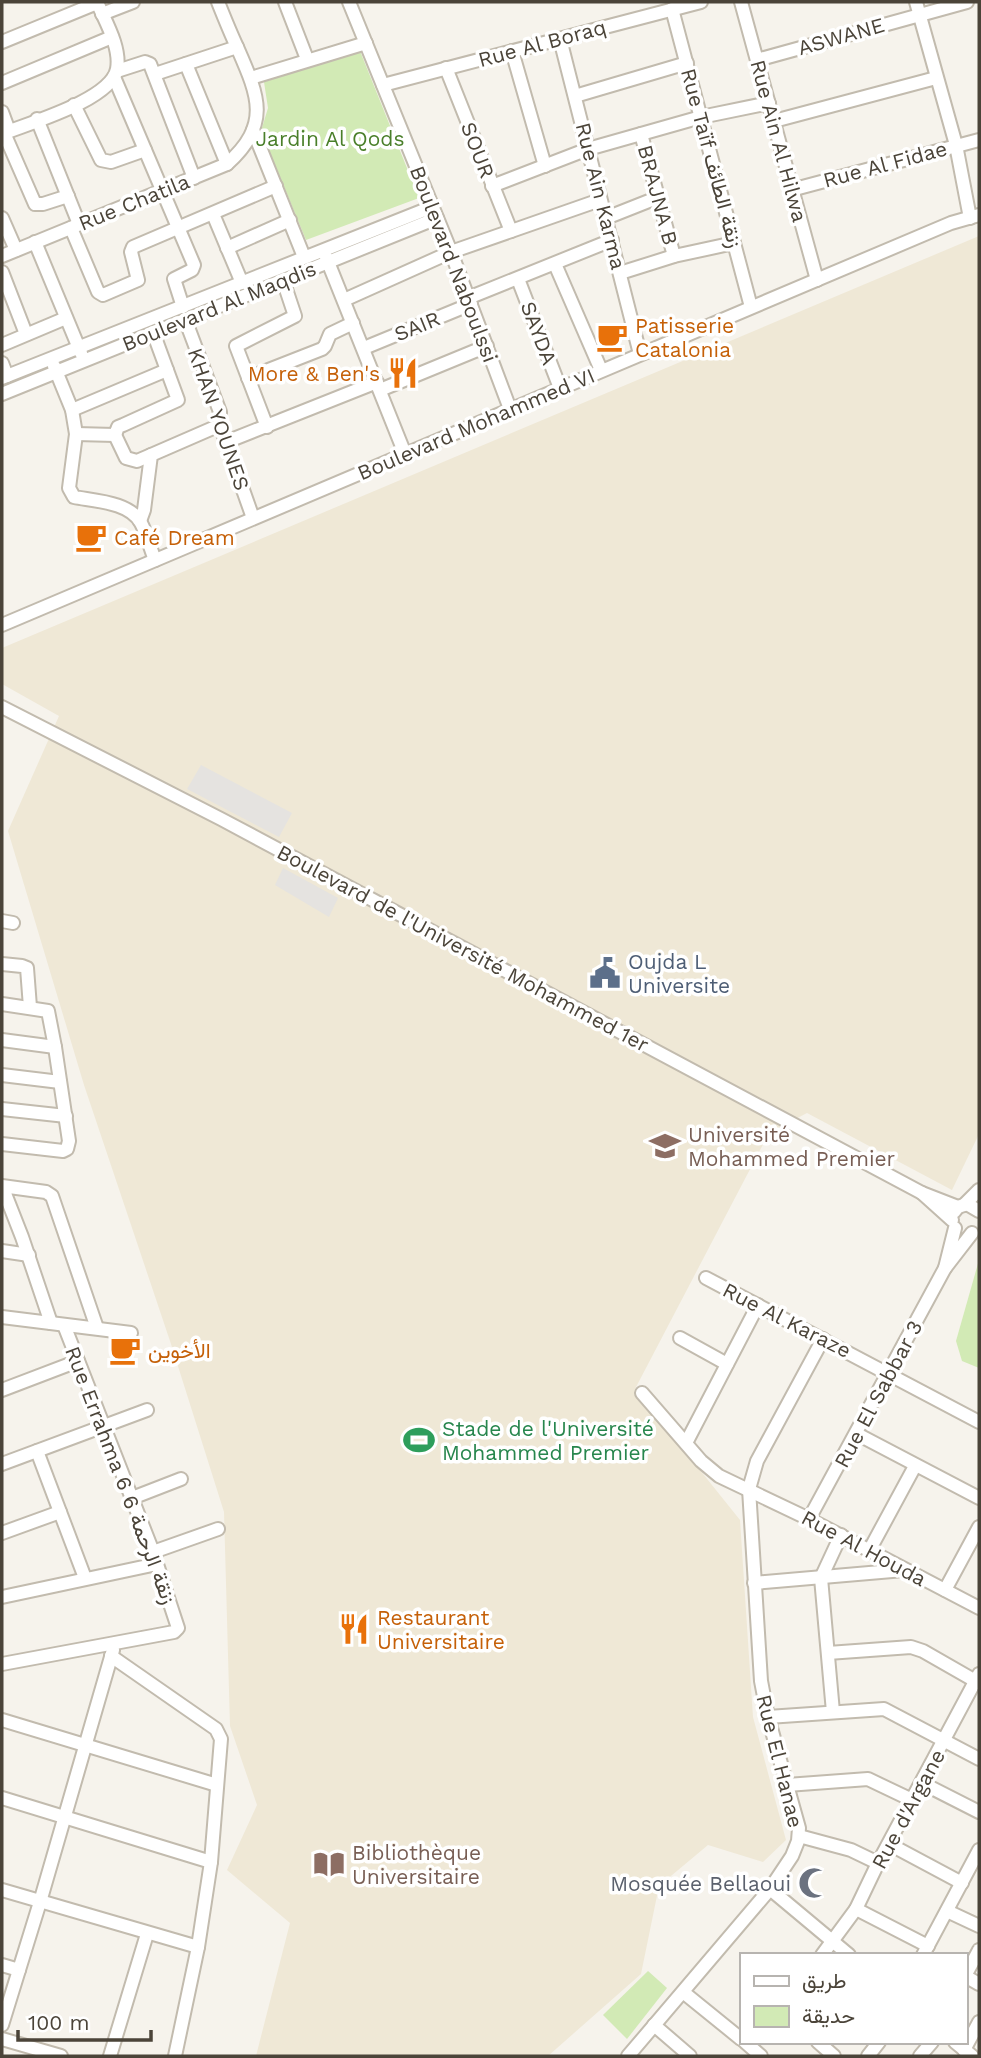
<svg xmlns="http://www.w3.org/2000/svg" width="981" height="2058" font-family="'Work Sans',Vazirmatn,sans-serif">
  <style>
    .education { fill: #efe8d6 }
    .green { fill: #d2eab5 }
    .parking { fill: #e5e3e0 }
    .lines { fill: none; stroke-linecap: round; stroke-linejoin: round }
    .minor-casing { stroke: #c2bbae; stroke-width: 16 }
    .minor { stroke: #fff; stroke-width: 12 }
    .labels { text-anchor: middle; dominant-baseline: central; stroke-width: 7; stroke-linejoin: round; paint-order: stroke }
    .street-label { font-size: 21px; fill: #4b4439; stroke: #fff }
    .park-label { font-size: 21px; fill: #4a7f2a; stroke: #fff }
    .food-label { font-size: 21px; fill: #c56008; stroke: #fff; text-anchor: start }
    .service-label { font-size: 21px; fill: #4e5e75; stroke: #fff; text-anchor: start }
    .education-label { font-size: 21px; fill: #785e54; stroke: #fff; text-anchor: start }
    .leisure-label { font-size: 21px; fill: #27864d; stroke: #fff; text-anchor: start }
    .worship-label { font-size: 21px; fill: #5b616d; stroke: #fff; text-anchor: end }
  </style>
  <rect width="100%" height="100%" fill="#f6f3ec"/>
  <polygon class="education" points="979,236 979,1134 952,1190 807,1113 769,1133 635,1389 740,1520 753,1717 786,1840 763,1862 708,1845 659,1886 641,1974 548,2056 256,2056 290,1923 227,1870 257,1805 230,1726 224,1512 171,1344 84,1085 8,831 59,716 2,684 2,648"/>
  <g class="green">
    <polygon points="360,51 419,198 306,240 261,131 268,108 264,82"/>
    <polygon points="979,1260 979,1368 962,1361 956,1341"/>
    <polygon points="648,1971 667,1988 627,2039 603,2015"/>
  </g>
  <g class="parking">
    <polygon points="201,765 292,813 279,837 187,789"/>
    <polygon points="283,868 338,898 329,917 275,885"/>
  </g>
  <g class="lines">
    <defs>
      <g id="minor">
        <polyline points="285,2 307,59"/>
        <polyline points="349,2 451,252 510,409"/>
        <polyline points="741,2 817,280"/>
        <polyline points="916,2 956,145 970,218"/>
        <polyline points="672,9 751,307"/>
        <polyline points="102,14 133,2"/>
        <polyline points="560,39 640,354"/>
        <polyline points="2,42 97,3"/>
        <polyline points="512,51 545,166"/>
        <polyline points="757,60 967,2"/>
        <polyline points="186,64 227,164"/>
        <polyline points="446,68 511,231"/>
        <polyline points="117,71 145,62 150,64 194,178"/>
        <polyline points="155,74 237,47"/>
        <polyline points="114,77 194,265 192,270 174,279 183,307"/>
        <polyline points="251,78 366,43"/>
        <polyline points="2,83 112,37"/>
        <polyline points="383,85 701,2"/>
        <polyline points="575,96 687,63"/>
        <polyline points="74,105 101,160 111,162 145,150"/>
        <polyline points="2,112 9,131"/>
        <polyline points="37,119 79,224"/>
        <polyline points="774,121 936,78"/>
        <polyline points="253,130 304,257"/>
        <polyline points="4,133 35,204 43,204 68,196"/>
        <path d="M2,134C29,123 111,100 117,69C121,47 105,21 97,2"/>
        <polyline points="641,134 674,256"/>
        <polyline points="492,186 588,149 701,117 769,103"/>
        <polyline points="791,190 979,140"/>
        <polyline points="213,214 242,283"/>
        <polyline points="2,218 16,250"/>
        <polyline points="606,218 659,197"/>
        <polyline points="71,228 98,292 103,295 138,280 131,252 133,247 276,186"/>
        <polyline points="35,242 81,353"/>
        <polyline points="227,248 290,220"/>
        <path d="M2,256L227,164C272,124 258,95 237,47C230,32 224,17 218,2"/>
        <polyline points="326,257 405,454"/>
        <polyline points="555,264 601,370"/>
        <polyline points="2,272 26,334"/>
        <polyline points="620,273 674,256 734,243"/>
        <polyline points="518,279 560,388"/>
        <polyline points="468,298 612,240"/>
        <polyline points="344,300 451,252 600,200"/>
        <polyline points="185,319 220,412 220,425 253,518"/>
        <polyline points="2,345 66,318"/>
        <polyline points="364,348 471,304"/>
        <polyline points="2,363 7,376"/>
        <path d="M54,366L72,410L76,434L69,488L74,497C95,501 130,502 141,523C147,534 150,548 155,560"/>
        <polyline points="2,378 432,207"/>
        <polyline points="248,378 322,349 325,346 330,334 353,323"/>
        <polyline points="380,390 487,346"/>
        <polyline points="2,394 437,218"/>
        <polyline points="72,410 167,370"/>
        <polyline points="267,427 236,346 295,316 283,280"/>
        <polyline points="76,434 115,435 118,427 123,425 178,400 153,332"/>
        <polyline points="115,435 126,458 137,461 151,455"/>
        <polyline points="226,442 377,382"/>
        <polyline points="140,521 144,510 151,455 220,425"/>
        <polyline points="2,625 951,223 979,215"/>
        <polyline points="2,707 221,819 922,1193"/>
        <polyline points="2,921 13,923"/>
        <polyline points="2,964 22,966 27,968 30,1007"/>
        <polyline points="2,1004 48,1011 55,1047 69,1141 67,1149 63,1151 2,1144"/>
        <polyline points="2,1040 55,1047"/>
        <polyline points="2,1075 60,1082"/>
        <polyline points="2,1109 66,1116"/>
        <polyline points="964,1205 979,1190"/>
        <polyline points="954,1212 958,1207 967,1204 979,1211"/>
        <polyline points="952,1220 922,1193 958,1207"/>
        <polyline points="955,1228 945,1268 972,1233"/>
        <polyline points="2,1251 29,1255"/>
        <polyline points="706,1278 979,1422"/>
        <polyline points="2,1317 131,1333"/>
        <polyline points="51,1323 22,1237 2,1186 46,1192 52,1196 97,1328"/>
        <polyline points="680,1338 727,1364"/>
        <polyline points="2,1390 78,1361"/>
        <polyline points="642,1393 701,1461 719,1476 809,1519 979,1608"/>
        <polyline points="857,1434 979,1498"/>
        <polyline points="686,1443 758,1305"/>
        <polyline points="37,1451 85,1578"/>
        <polyline points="2,1464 147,1410"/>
        <polyline points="132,1498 181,1479"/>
        <polyline points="809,1519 945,1268"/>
        <polyline points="2,1533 60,1512"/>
        <polyline points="869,1551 915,1466"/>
        <polyline points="153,1552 218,1529"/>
        <polyline points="754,1583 904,1570"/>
        <polyline points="945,1590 979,1527"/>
        <polyline points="2,1597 157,1564"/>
        <polyline points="828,1653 911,1647 923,1651 979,1683"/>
        <polyline points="111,1656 216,1729 221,1739 211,1862 198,1947 175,2056"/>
        <polyline points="2,1664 174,1632 178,1628 153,1552 64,1325"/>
        <polyline points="833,1712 821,1578 841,1535"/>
        <polyline points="768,1717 884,1709 979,1759"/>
        <polyline points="2,1720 217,1785"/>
        <polyline points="922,1783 979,1812"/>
        <polyline points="787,1785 868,1779 912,1800"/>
        <polyline points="2,1798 211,1862"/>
        <polyline points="799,1836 851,1850 878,1863"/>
        <polyline points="889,1844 962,1883"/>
        <polyline points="770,1889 849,1955"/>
        <polyline points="2,1890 198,1947"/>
        <polyline points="856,1909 928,1946"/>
        <polyline points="947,1911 979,1926"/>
        <polyline points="822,1955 856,1909 878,1863 979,1674"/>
        <polyline points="923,1955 979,1850"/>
        <polyline points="2,1965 19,1970"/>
        <polyline points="965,1976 979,1950"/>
        <polyline points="965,1976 979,1984"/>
        <polyline points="683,1992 741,2039"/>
        <polyline points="2,2025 40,1902 113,1650"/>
        <polyline points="654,2025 690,2056"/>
        <polyline points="2,2039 61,2056"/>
        <polyline points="745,2042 761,2056"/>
        <polyline points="818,2042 834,2056"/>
        <polyline points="955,2042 972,2056"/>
        <polyline points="964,2050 979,2022"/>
        <polyline points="110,2056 147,1934"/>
        <polyline points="628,2056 770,1889 792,1856 798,1841 799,1828 768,1717 761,1681 749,1489 757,1461 823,1339"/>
        <polyline points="868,2056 879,2042"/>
        <polyline points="920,2056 932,2042"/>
      </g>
    </defs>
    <use href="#minor" class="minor-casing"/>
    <use href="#minor" class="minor"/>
  </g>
  <defs>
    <symbol id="cafe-bare" viewBox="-9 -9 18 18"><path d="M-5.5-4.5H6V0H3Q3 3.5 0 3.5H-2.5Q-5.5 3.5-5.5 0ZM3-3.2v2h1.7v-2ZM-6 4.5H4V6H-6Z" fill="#e8710a" stroke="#fff" stroke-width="2.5" paint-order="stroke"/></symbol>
    <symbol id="restaurant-bare" viewBox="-9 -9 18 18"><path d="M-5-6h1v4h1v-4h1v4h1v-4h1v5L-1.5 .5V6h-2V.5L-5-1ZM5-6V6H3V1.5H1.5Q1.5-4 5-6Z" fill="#e8710a" stroke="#fff" stroke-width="2.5" paint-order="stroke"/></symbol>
    <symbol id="civic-bare" viewBox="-9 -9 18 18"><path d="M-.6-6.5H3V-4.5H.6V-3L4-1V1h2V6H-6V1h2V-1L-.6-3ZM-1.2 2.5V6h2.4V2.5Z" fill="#5c6f8a" stroke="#fff" stroke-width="2.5" paint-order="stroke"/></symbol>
    <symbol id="university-bare" viewBox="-9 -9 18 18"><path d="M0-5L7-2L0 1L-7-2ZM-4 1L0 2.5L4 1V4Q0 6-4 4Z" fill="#8d6e63" stroke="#fff" stroke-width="2.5" paint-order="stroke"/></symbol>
    <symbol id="stadium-bare" viewBox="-9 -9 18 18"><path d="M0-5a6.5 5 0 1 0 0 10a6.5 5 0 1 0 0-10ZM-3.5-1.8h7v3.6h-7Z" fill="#2e9e5b" stroke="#fff" stroke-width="2.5" paint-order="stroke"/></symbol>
    <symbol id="library-bare" viewBox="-9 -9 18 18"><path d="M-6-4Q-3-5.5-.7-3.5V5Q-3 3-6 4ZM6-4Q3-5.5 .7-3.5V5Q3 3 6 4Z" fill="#8d6e63" stroke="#fff" stroke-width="2.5" paint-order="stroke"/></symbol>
    <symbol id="mosque-bare" viewBox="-9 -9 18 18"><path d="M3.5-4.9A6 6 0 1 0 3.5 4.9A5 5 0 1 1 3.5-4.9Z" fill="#6b7280" stroke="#fff" stroke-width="2.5" paint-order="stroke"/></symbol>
  </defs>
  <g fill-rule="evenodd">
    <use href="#cafe-bare" x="590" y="315" width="44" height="44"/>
    <use href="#restaurant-bare" x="381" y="351" width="44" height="44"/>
    <use href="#cafe-bare" x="69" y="515" width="44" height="44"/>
    <use href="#civic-bare" x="583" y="951" width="44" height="44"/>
    <use href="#university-bare" x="643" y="1124" width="44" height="44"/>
    <use href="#cafe-bare" x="103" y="1328" width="44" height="44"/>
    <use href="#stadium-bare" x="397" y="1418" width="44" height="44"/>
    <use href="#restaurant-bare" x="332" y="1607" width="44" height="44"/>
    <use href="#library-bare" x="307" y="1842" width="44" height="44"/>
    <use href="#mosque-bare" x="792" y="1861" width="44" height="44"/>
  </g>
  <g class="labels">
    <g class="street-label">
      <text transform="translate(841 36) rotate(-16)">ASWANE</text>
      <text transform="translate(542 43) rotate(-15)">Rue Al Boraq</text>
      <text transform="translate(779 141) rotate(75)">Rue Ain Al Hilwa</text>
      <text transform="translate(478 150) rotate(69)">SOUR</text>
      <text transform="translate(712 158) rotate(75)">Rue Taïf زنقة الطائف</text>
      <text transform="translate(885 164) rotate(-15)">Rue Al Fidae</text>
      <text transform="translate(658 195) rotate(75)">BRAJNA B</text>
      <text transform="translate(601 196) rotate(76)">Rue Ain Karma</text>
      <text transform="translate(134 202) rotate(-22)">Rue Chatila</text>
      <text transform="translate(454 264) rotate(69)">Boulevard Naboulssi</text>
      <text transform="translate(219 306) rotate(-22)">Boulevard Al Maqdis</text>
      <text transform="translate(417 326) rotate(-22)">SAIR</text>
      <text transform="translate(539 333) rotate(69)">SAYDA</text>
      <text transform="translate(219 419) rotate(71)">KHAN YOUNES</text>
      <text transform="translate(476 424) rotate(-23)">Boulevard Mohammed VI</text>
      <text transform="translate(463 948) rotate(28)">Boulevard de l'Université Mohammed 1er</text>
      <text transform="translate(787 1320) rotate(27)">Rue Al Karaze</text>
      <text transform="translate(878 1394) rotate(-62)">Rue El Sabbar 3</text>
      <text transform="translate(121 1475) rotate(69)">Rue Errahma 6 6 زنقة الرحمة</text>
      <text transform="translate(864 1548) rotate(28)">Rue Al Houda</text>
      <text transform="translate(780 1761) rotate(76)">Rue El Hanae</text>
      <text transform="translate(908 1809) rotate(-62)">Rue d'Argane</text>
    </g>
    <g class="park-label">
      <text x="330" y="138">Jardin Al Qods</text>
    </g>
    <g class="food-label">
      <text x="635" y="325">Patisserie<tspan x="635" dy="24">Catalonia</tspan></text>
      <text x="380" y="373" text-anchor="end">More &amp; Ben's</text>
      <text x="114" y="537">Café Dream</text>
      <text x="148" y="1350">الأخوين</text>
      <text x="377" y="1617">Restaurant<tspan x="377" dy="24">Universitaire</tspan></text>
    </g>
    <g class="service-label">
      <text x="628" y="961">Oujda L<tspan x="628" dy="24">Universite</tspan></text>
    </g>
    <g class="education-label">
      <text x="688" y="1134">Université<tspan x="688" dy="24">Mohammed Premier</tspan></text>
      <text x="352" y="1852">Bibliothèque<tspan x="352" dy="24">Universitaire</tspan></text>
    </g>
    <g class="leisure-label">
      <text x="442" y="1428">Stade de l'Université<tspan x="442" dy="24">Mohammed Premier</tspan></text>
    </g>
    <g class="worship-label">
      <text x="791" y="1883">Mosquée Bellaoui</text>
    </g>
  </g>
  <rect width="981" height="2058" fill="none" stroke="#4b4439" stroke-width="7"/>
  <rect x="740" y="1953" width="228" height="91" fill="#ffffff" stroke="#b7b4b0" stroke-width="2"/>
  <rect x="754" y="1976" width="35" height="10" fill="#ffffff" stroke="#b7b4b0" stroke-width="2"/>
  <text x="802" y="1988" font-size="21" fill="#4b4439">طريق</text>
  <rect x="754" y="2006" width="35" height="21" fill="#d2eab5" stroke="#b7b4b0" stroke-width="2"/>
  <text x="802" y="2023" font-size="21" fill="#4b4439">حديقة</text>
  <path d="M18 2030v10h133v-10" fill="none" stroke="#4b4439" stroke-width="3.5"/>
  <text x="28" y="2030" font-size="21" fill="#4b4439" stroke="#ffffff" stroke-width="5" paint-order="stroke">100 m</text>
</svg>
